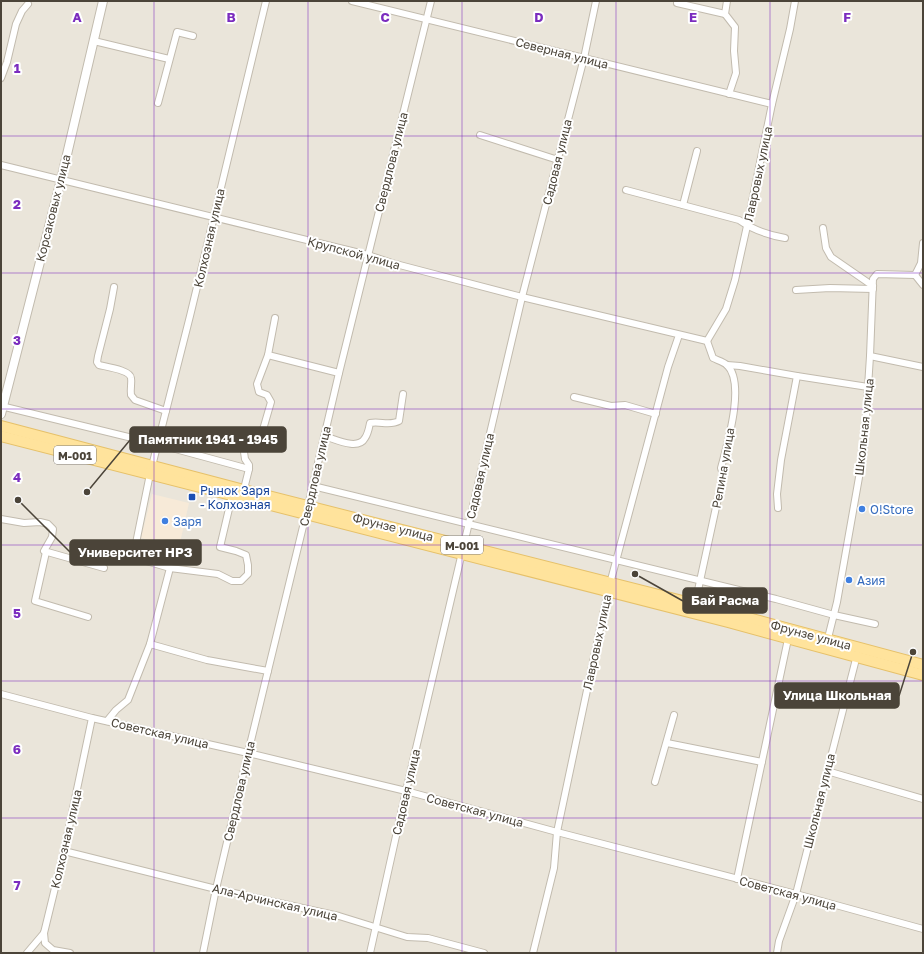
<svg xmlns="http://www.w3.org/2000/svg" width="924" height="954" font-family="'Golos Text',sans-serif">
  <style>
    .residential { fill: #eae5da }
    .commercial { fill: #f7ead8 }
    .lines { fill: none; stroke-linecap: round; stroke-linejoin: round }
    .minor-casing { stroke: #c2bbae; stroke-width: 8 }
    .tertiary-casing { stroke: #c2bbae; stroke-width: 10 }
    .primary-casing { stroke: #e6c16a; stroke-width: 12 }
    .minor { stroke: #fff; stroke-width: 6 }
    .tertiary { stroke: #fff; stroke-width: 8 }
    .primary { stroke: #ffe39c; stroke-width: 10 }
    .grid { fill: none; stroke: #7b2cbf; stroke-width: 1; stroke-opacity: 0.55 }
    .transit-dot { fill: #1a4fb4; stroke: #fff; stroke-width: 1.5 }
    .shop-dot { fill: #3f7fe0; stroke: #fff; stroke-width: 1.5 }
    .labels { text-anchor: middle; dominant-baseline: central; stroke-width: 4; stroke-linejoin: round; paint-order: stroke }
    .shield { fill: #fff; stroke: #817c74; stroke-width: 1 }
    .shield-label { font-size: 11px; font-weight: bold; fill: #4b4439 }
    .street-label { font-size: 12px; fill: #4b4439; stroke: #fff }
    .transit-label { font-size: 12px; fill: #164399; stroke: #fff; text-anchor: start }
    .shop-label { font-size: 12px; fill: #366cbe; stroke: #fff; text-anchor: start }
    .grid-label { font-size: 13px; text-anchor: middle; font-weight: bold; fill: #7b2cbf; stroke: #fff; stroke-width: 4; stroke-linejoin: round; paint-order: stroke }
    .leader { fill: none; stroke: #4b4439; stroke-width: 1.5 }
    .callout-dot { fill: #4b4439; stroke: #fff; stroke-width: 1.5 }
    .callout { fill: #4b4439; stroke: #4b4439; stroke-width: 1.5 }
    .callout-label { font-size: 13px; text-anchor: middle; font-weight: bold; fill: #fff }
  </style>
  <rect width="100%" height="100%" fill="#f6f3ec"/>
  <rect class="residential" x="1" y="1" width="922" height="952"/>
  <polygon class="commercial" points="152,494 189,503 179,547 141,538"/>
  <g class="lines">
    <defs>
      <g id="minor">
        <polyline points="352,1 772,104"/>
        <polyline points="727,1 725,14 735,27 734,51 736,73 729,94"/>
        <polyline points="677,3 725,14"/>
        <polyline points="94,41 169,59"/>
        <polyline points="1,78 7,62 16,24 22,11 28,4"/>
        <polyline points="158,103 177,32 193,36"/>
        <polyline points="480,135 558,160"/>
        <polyline points="1,165 368,255 392,263 522,297 707,341"/>
        <path d="M626,190L739,220C753,230 768,235 785,238"/>
        <polyline points="683,205 697,151"/>
        <polyline points="823,228 826,248 831,257 873,286"/>
        <polyline points="915,275 923,285"/>
        <path d="M114,287L110,309L98,356L97,362L99,365C107,367 130,370 131,378C132,383 130,389 131,395L135,400L166,411"/>
        <polyline points="796,290 830,288 873,289"/>
        <polyline points="275,318 268,355 339,373"/>
        <polyline points="707,341 726,309 735,280 747,226 772,104 790,29 795,1"/>
        <polyline points="870,356 923,367"/>
        <polyline points="727,365 740,366 797,376 868,387"/>
        <polyline points="574,397 611,406 625,405 656,414"/>
        <polyline points="1,406 157,444 249,469"/>
        <path d="M324,436C335,439 358,451 365,438C368,434 369,428 370,423C380,421 390,426 399,421L403,394"/>
        <polyline points="313,486 776,599 834,615 875,624"/>
        <polyline points="243,493 249,469 249,465 245,459 244,452 247,440 262,433 271,402 267,395 259,392 257,384 268,355"/>
        <polyline points="232,496 220,547 236,551 246,555 248,565 248,574 241,581 232,581 218,574 170,568 136,558 134,553 150,474 190,316 266,1"/>
        <polyline points="778,508 777,494 781,460 797,376"/>
        <polyline points="1,519 24,523 40,522 48,524 53,529 52,537 44,551 104,568"/>
        <polyline points="46,552 35,601 88,617"/>
        <path d="M695,604L723,475L721,468C727,445 746,383 727,365C724,362 717,360 713,358L707,341"/>
        <polyline points="827,642 837,602 864,449 870,356 873,279 877,274 915,275 921,263 923,243"/>
        <polyline points="150,644 207,660 268,671"/>
        <polyline points="1,694 92,718 248,753 406,791 557,832 796,894 923,929"/>
        <polyline points="107,721 116,710 128,700 150,644 170,568"/>
        <polyline points="667,743 762,762"/>
        <polyline points="827,771 923,799"/>
        <polyline points="655,782 674,715"/>
        <polyline points="64,851 216,889 339,916 407,937 428,938 484,953"/>
        <polyline points="737,879 788,639"/>
        <polyline points="44,933 45,943 53,950 70,953"/>
        <polyline points="27,953 44,933 64,851 92,718"/>
        <polyline points="203,953 216,889 248,753 308,506 339,373 431,1"/>
        <polyline points="370,953 406,791 522,297 584,58 596,1"/>
        <polyline points="533,953 554,868 557,832 608,591 668,367 679,335"/>
        <polyline points="777,953 779,941 796,894 857,655"/>
      </g>
      <polyline id="tertiary" points="1,414 61,180 103,1"/>
      <g id="primary">
        <polyline points="1,426 244,490 730,613 923,665"/>
        <polyline points="1,436 728,622 923,675"/>
      </g>
    </defs>
    <use href="#minor" class="minor-casing"/>
    <use href="#tertiary" class="tertiary-casing"/>
    <use href="#primary" class="primary-casing"/>
    <use href="#minor" class="minor"/>
    <use href="#tertiary" class="tertiary"/>
    <use href="#primary" class="primary"/>
  </g>
  <path class="grid" d="M154,1V953M308,1V953M462,1V953M616,1V953M770,1V953M1,136H923M1,273H923M1,409H923M1,545H923M1,681H923M1,818H923"/>
  <rect class="transit-dot" x="188" y="493" width="8" height="8" rx="2"/>
  <g class="shop-dot">
    <circle cx="862" cy="509" r="4"/>
    <circle cx="165" cy="521" r="4"/>
    <circle cx="849" cy="580" r="4"/>
  </g>
  <g class="labels">
    <g class="shield">
      <rect x="54" y="446" width="42" height="18" rx="3"/>
      <rect x="441" y="536" width="42" height="18" rx="3"/>
    </g>
    <g class="shield-label">
      <text x="75" y="455">M-001</text>
      <text x="462" y="545">M-001</text>
    </g>
    <g class="street-label">
      <text transform="translate(562 53) rotate(14)">Северная улица</text>
      <text transform="translate(391 162) rotate(-76)">Свердлова улица</text>
      <text transform="translate(557 162) rotate(-76)">Садовая улица</text>
      <text transform="translate(758 174) rotate(-78)">Лавровых улица</text>
      <text transform="translate(53 208) rotate(-76)">Корсаковых улица</text>
      <text transform="translate(209 238) rotate(-77)">Колхозная улица</text>
      <text transform="translate(354 253) rotate(15)">Крупской улица</text>
      <text transform="translate(864 427) rotate(-84)">Школьная улица</text>
      <text transform="translate(723 468) rotate(-80)">Репина улица</text>
      <text transform="translate(315 476) rotate(-77)">Свердлова улица</text>
      <text transform="translate(480 476) rotate(-77)">Садовая улица</text>
      <text transform="translate(393 527) rotate(14)">Фрунзе улица</text>
      <text transform="translate(811 635) rotate(15)">Фрунзе улица</text>
      <text transform="translate(597 642) rotate(-78)">Лавровых улица</text>
      <text transform="translate(160 733) rotate(13)">Советская улица</text>
      <text transform="translate(239 791) rotate(-77)">Свердлова улица</text>
      <text transform="translate(406 792) rotate(-77)">Садовая улица</text>
      <text transform="translate(819 801) rotate(-76)">Школьная улица</text>
      <text transform="translate(475 810) rotate(15)">Советская улица</text>
      <text transform="translate(66 839) rotate(-77)">Колхозная улица</text>
      <text transform="translate(788 893) rotate(15)">Советская улица</text>
      <text transform="translate(275 902) rotate(13)">Ала-Арчинская улица</text>
    </g>
    <g class="transit-label">
      <text x="200" y="490">Рынок Заря<tspan x="200" dy="14">- Колхозная</tspan></text>
    </g>
    <g class="shop-label">
      <text x="870" y="509">O!Store</text>
      <text x="173" y="521">Заря</text>
      <text x="857" y="580">Азия</text>
    </g>
  </g>
  <g class="grid-label">
    <text x="77" y="22">A</text>
    <text x="231" y="22">B</text>
    <text x="385" y="22">C</text>
    <text x="539" y="22">D</text>
    <text x="693" y="22">E</text>
    <text x="847" y="22">F</text>
    <text x="17" y="73">1</text>
    <text x="17" y="209">2</text>
    <text x="17" y="345">3</text>
    <text x="17" y="482">4</text>
    <text x="17" y="618">5</text>
    <text x="17" y="754">6</text>
    <text x="17" y="890">7</text>
  </g>
  <path class="leader" d="M87 492L130 440M18 500L70 552M635 574L683 601M913 652L899 696"/>
  <g class="callout-dot">
    <circle cx="87" cy="492" r="4"/>
    <circle cx="18" cy="500" r="4"/>
    <circle cx="635" cy="574" r="4"/>
    <circle cx="913" cy="652" r="4"/>
  </g>
  <g class="callout">
    <rect x="130" y="427" width="156" height="25" rx="4"/>
    <rect x="70" y="540" width="131" height="25" rx="4"/>
    <rect x="683" y="588" width="84" height="25" rx="4"/>
    <rect x="775" y="683" width="124" height="25" rx="4"/>
  </g>
  <g class="callout-label">
    <text x="208" y="444">Памятник 1941 - 1945</text>
    <text x="135" y="557">Университет НРЗ</text>
    <text x="725" y="605">Бай Расма</text>
    <text x="837" y="700">Улица Школьная</text>
  </g>
  <rect width="924" height="954" fill="none" stroke="#4b4439" stroke-width="4"/>
</svg>
